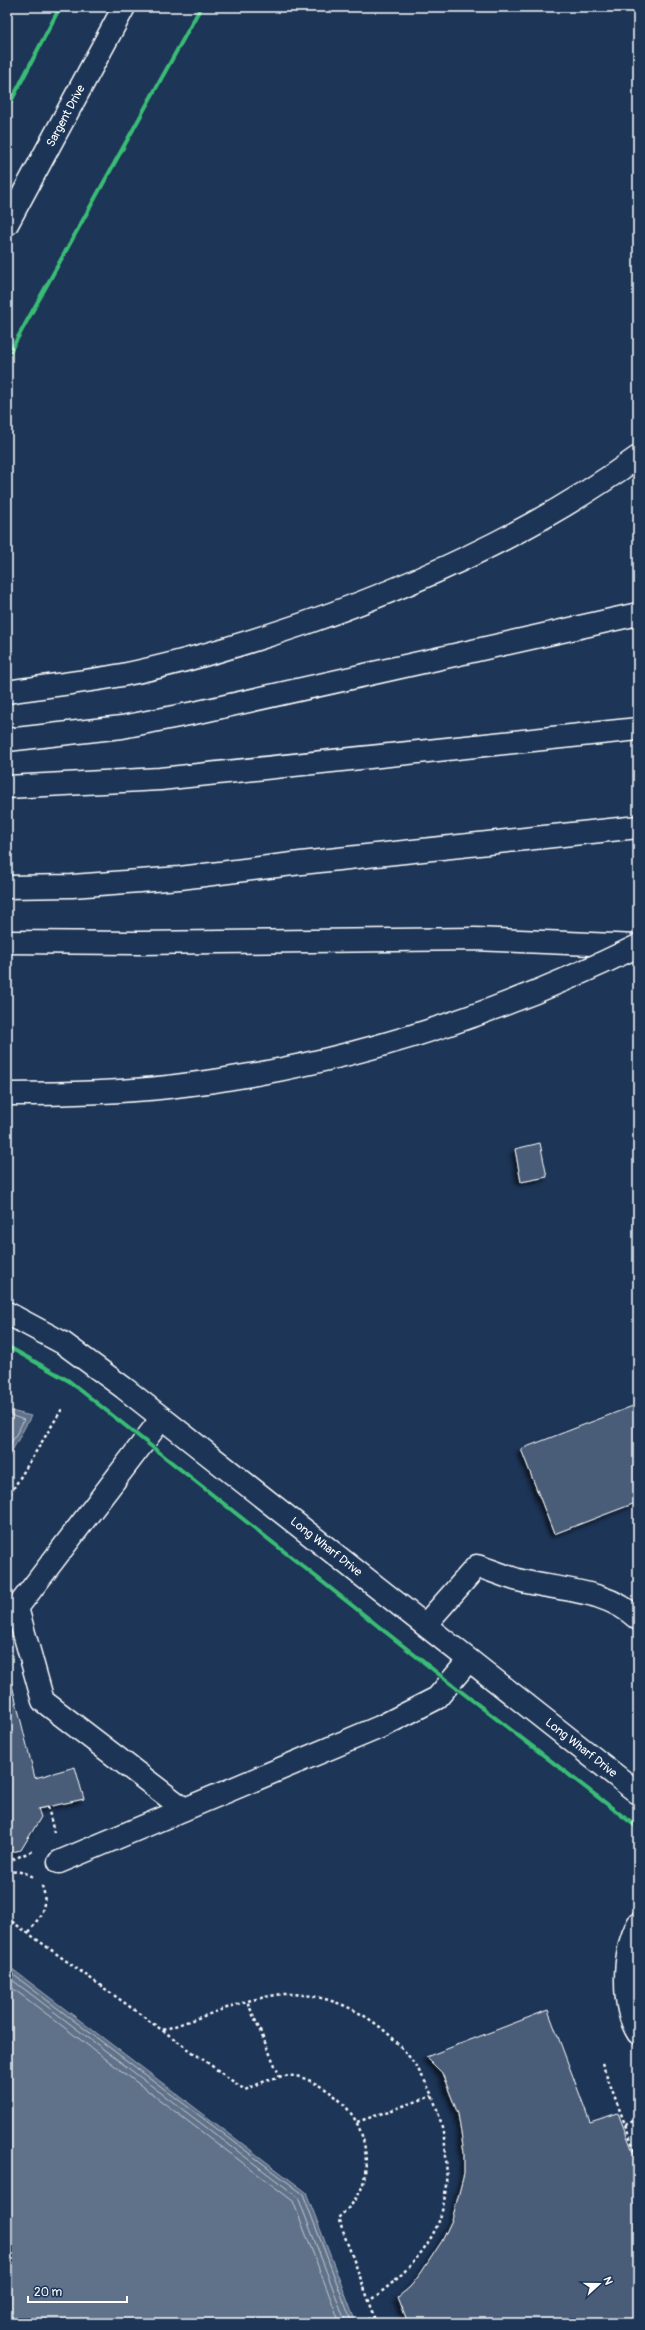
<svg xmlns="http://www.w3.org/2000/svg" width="645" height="2330" font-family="Pangolin,sans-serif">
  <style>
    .water { fill: #617289; stroke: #a0aab8 }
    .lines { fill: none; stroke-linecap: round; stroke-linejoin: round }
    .shore { stroke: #c0c7d0; stroke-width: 1 }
    .building { fill: #4a5d79; stroke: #fff; filter: url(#shadow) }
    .minor-casing { stroke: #fff; stroke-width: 25 }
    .major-casing { stroke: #fff; stroke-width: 25 }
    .highway-casing { stroke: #fff; stroke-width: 25 }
    .path { stroke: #fff; stroke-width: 2.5; stroke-dasharray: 3 3; stroke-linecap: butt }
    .minor { stroke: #1d3557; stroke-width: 22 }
    .major { stroke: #1d3557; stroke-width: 22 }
    .highway { stroke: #1d3557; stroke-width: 22 }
    .highway-bridge-casing { stroke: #fff; stroke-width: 25; stroke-linecap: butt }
    .highway-bridge { stroke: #1d3557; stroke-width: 22 }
    .cycleway-casing { stroke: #1d3557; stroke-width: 6 }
    .cycleway { stroke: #3abd76; stroke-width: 4 }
    .labels { text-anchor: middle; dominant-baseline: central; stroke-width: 3; stroke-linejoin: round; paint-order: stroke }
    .street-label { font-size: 12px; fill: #fff; stroke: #1d3557 }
  </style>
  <defs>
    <filter id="shadow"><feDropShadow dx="-3.5" dy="3.5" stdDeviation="2" flood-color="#0009"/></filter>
  </defs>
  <rect width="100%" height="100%" fill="#1d3557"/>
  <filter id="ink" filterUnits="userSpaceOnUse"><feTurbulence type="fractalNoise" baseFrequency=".025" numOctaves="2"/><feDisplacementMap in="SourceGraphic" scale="8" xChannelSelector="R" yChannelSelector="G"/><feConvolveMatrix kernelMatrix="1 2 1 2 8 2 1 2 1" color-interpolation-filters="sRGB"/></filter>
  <g filter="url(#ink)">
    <g class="water">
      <polygon points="7,1410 31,1416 7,1460"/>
      <polygon points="7,1965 306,2192 356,2323 7,2323"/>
    </g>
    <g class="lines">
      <g class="shore">
        <polyline points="7,1414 24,1420 7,1451"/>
        <polyline points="7,1970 303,2194 352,2323"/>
        <polyline points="7,1976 298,2197 346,2323"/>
        <polyline points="7,1984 293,2201 340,2323"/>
      </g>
    </g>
    <g class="building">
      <polygon points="540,1143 547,1177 521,1182 515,1149"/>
      <polygon points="638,1404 638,1502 554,1534 521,1449"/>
      <polygon points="7,1665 35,1778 75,1767 84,1799 38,1809 41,1817 21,1850 7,1853"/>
      <polygon points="548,2010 590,2122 618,2113 638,2164 638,2323 408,2323 398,2297 410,2287 421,2273 442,2241 452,2220 464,2174 464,2152 458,2114 442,2073 426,2057"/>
    </g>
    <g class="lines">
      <defs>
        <g id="minor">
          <polyline points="162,1418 17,1608 43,1701 184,1809"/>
          <path d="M425,1625L477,1566C491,1570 504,1576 518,1580C559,1591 605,1588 638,1619"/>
          <polyline points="59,1862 380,1727 437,1698 469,1660"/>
          <path d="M638,1924C623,1951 621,2006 638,2033"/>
        </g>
        <g id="major">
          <polyline points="7,224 124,7"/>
          <polyline points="7,1313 63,1343 124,1388 638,1793"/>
        </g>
        <g id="highway">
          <path d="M7,692C45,686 84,682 122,675C183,663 244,644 303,624C421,583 536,531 638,457"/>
          <polyline points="7,740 122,727 199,712 638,614"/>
          <polyline points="7,787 160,779 638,729"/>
          <polyline points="7,887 72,886 180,878 301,863 638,827"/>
          <polyline points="7,942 138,943 475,939 638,946"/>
        </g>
      </defs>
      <use href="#minor" class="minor-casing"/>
      <use href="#major" class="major-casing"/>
      <use href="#highway" class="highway-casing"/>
      <g class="path">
        <polyline points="7,1499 62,1409"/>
        <polyline points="48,1807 54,1833"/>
        <polyline points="7,1862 32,1851"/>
        <path d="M7,1873C16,1870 27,1872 34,1878"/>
        <path d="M7,1918L245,2090C261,2083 277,2074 295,2076C303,2077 313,2082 320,2086C356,2106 373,2143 363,2184C359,2198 349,2208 338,2218L375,2317L358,2323"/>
        <path d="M29,1932C40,1918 50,1902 41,1884"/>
        <polyline points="163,2030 247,2001"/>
        <polyline points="602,2063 638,2159"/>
        <path d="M280,2077L247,2001C262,1998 278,1993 292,1994C374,1997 436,2067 445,2145C448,2169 447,2203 437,2226C422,2258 397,2281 369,2301"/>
        <polyline points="357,2122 432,2096"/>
        <polyline points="625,2125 638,2119"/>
      </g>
      <use href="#minor" class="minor"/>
      <use href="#major" class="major"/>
      <use href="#highway" class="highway"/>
      <defs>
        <path id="highway-bridge" d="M7,1094C61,1094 114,1093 168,1087C331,1069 491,1018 638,946"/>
      </defs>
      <use href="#highway-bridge" class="highway-bridge-casing"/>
      <use href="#highway-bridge" class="highway-bridge"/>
      <defs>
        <g id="cycleway">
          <polyline points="7,109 60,7"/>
          <polyline points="7,357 201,7"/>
          <polyline points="7,1346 69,1381 450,1683 638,1828"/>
        </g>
      </defs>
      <use href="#cycleway" class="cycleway-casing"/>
      <use href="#cycleway" class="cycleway"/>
    </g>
  </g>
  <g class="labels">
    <g class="street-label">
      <text transform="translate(66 116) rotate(-62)">Sargent Drive</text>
      <text transform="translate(326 1547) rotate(38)">Long Wharf Drive</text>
      <text transform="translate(581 1748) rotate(38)">Long Wharf Drive</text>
    </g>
  </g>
  <rect width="645" height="2330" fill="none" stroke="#1d3557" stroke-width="24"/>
  <rect x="12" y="12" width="621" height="2306" fill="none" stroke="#fff" stroke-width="1.5" filter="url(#ink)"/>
  <g transform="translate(599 2284) rotate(69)" stroke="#1d3557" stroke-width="3" paint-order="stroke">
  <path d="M0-3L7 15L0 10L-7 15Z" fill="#ffffff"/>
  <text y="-6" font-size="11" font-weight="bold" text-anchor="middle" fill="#ffffff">N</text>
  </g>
  <path d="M28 2296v6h99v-6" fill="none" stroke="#ffffff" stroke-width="2"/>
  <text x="34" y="2296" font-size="12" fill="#ffffff" stroke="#1d3557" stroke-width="3" paint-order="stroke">20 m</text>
</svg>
